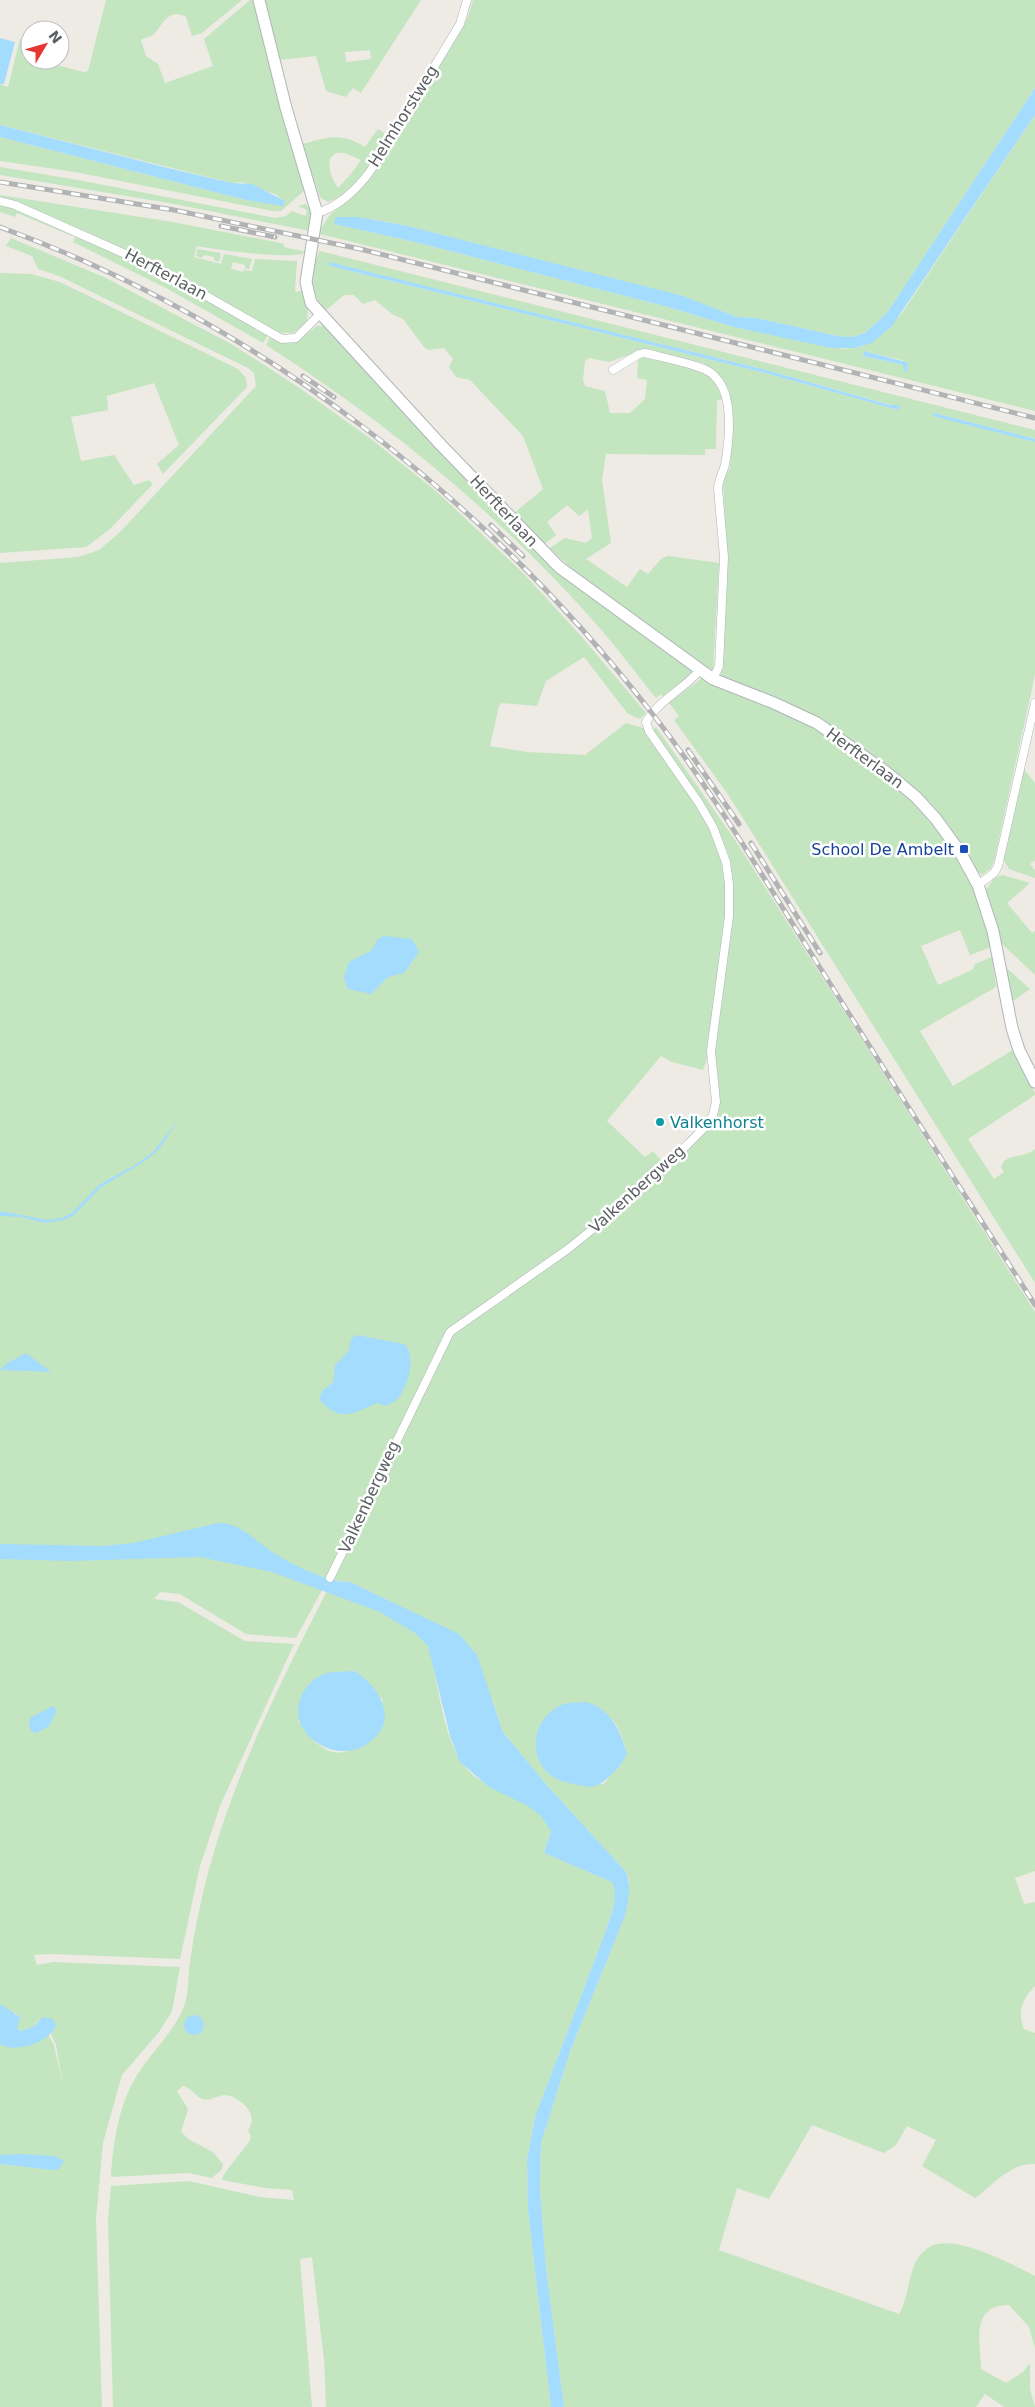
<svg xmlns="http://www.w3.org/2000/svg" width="1035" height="2407" font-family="'DejaVu Sans',sans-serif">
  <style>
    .green { fill: #c3e5c0; fill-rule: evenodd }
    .water { fill: #a4dcfe }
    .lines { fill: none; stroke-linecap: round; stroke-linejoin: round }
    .street-casing { stroke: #b1b5b9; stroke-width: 9 }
    .secondary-casing { stroke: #b0b4b9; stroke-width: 13 }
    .street { stroke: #fff; stroke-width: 8 }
    .secondary { stroke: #fff; stroke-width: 11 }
    .rail-casing { stroke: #b2b3b4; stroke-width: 5 }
    .rail { stroke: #fff; stroke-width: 3; stroke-dasharray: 9; stroke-linecap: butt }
    .transit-dot { fill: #1a4fb4; stroke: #fff; stroke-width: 2 }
    .culture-dot { fill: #0f9aa8; stroke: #fff; stroke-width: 2 }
    .labels { text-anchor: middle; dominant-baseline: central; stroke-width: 5; stroke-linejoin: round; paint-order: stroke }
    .street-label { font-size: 16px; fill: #5c6064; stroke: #fff }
    .transit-label { font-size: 16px; fill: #164399; stroke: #fff; text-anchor: end }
    .culture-label { font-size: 16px; fill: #0d838f; stroke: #fff; text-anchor: start }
  </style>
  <rect width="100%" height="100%" fill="#eeebe4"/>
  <g class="green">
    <path d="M106,0H242L202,33L192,36L186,17C168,6 161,28 153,35C150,37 144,38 141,40L146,56L158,64L165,83L213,66L204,39L250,0H255L306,189L281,211H273L75,172L0,161V137L246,200L278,204L281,199L277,195L242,182L232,183L0,125V84L8,87L20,39L26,41L22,56L30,58V60H39L83,72L88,71Z"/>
    <path d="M265,0H421L361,93L353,88L346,97L326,91L316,56L279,60ZM370,50L371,59L346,62L345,52Z"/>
    <path d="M473,0H1035V88L887,313L865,333L852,337L838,336L756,318L737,317L676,295L408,226L371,219L335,224L415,242L668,307L734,327L844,349L861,347L900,316L1035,115V411L320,234L323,225L329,216L371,177L457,37L467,19ZM864,351L902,360L908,364V369L903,365L863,356Z"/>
    <path d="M378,129L389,136C374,160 356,193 328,202L320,197L302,144C329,137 340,132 365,147ZM336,153H345L361,160L351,174L338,188C332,179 328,169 330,158Z"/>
    <polygon points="0,167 78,180 275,218 286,216 292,211 306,216 307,210 298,206 305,204 312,210 310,231 169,203 0,175"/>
    <path d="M0,195L173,222L281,243L284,244V247L306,252C298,261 210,249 197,246L194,257L221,264L224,254L252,259L249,269L245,268V265L233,262L231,269L243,272L244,270L252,271L255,259L297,261L295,289L296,292L302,291L308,305L307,322L293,333H276L161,267L13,200L0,198Z"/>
    <polygon points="0,205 6,205 73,233 72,236 17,213 15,217 0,212"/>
    <path d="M76,234C142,264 206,297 268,335L263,343L166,288L73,242Z"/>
    <path d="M11,238L106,278L233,345L301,389L371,439L437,492L523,573L581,636L646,713L640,719L628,714L584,657L546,681L537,706L502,703L499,706L490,746L527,752L585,755L626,723L643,728L670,764L708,824L723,861L727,898L725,922L708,1055L703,1070L672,1062L661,1056L607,1121L645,1157L653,1151L664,1164L564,1248L447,1332L322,1590L296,1638L246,1634L180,1594L160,1592L154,1599L178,1602L245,1641L294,1644L220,1806L200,1866L180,1959L51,1954L34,1955L37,1965L53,1962L180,1967L172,2011L159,2032L122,2075L103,2143L96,2219L102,2407H0V2164L53,2170L0,2160V563L78,557L99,550L120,532L256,386L254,373L248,368L59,276L38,269L32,256L6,246ZM14,2012L18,2015L17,2028L20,2031L33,2027L39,2020L54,2030L51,2034L56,2045L63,2085L54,2045L45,2029L15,2039Z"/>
    <polygon points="198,249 221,253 219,262 214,260 214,257 204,255 202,258 196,256"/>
    <path d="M320,251L1035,430V439L934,413L933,415L1035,442V675L994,861L991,868L982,875L976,870L922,795L882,762L721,676L727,573L723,480L730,468L733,416L729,391L717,373L703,363L645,349L609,362L589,358L585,361L583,380L585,386L605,391L610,413H630L645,399L647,380L637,378L638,360L645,357C672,364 719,366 722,400H717L716,449H705V455L606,454L602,480L611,543L586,559L627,587L640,569L648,574L662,558L668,556L719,563L713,671L592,588L550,548L565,538L586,543L592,538L588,509L579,516L567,505L547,522L556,535L542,546L513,514L543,489L523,436L470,380L456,377L449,367L453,359L444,348L428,350L424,347L403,319L392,314L375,300L363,304L354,295H344L325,311C310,294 309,270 320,251ZM328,262L770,371L895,406L898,410L769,374L350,271Z"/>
    <polygon points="0,273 31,274 60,282 238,369 246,378 247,387 163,474 157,464 179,445 154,383 107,396 108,410 71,417 81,461 114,455 134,485 149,480 153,484 109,530 86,547 0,553"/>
    <path d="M317,326H325L530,544L691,670L692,675L665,699L661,694L656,698C634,671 613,642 589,616C495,511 385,421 266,345L270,337L281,343H294Z"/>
    <path d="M702,678C734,691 769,702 800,718C827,733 851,750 875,769C938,819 973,865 991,945L989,948L970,955L960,930L921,946L938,985L972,970L975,964L992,957L996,987L920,1031L953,1086L1013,1050L1035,1093V1095L968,1139L994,1179L1004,1172L1001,1167L1004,1161C1014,1154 1026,1157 1035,1149V1283L727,793L674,720L679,716L669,703Z"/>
    <path d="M656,727L735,840L1035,1312V1871L1015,1878L1024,1904L1035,1902V1986C1022,1999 1017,2012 1024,2029L1035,2033V2164C1011,2162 993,2185 975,2198L922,2166L936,2140L907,2126L896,2145L884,2153L812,2125L769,2199L737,2188L719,2250L899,2314C908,2299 908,2279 915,2263C919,2255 928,2245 938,2244C964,2239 1012,2264 1035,2276V2348L1029,2327L1009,2305C969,2305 981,2344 981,2369L1006,2383L1023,2372L1030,2363V2389L1035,2407H1004L985,2394L976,2407H564L546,2268L540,2188L541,2143L571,2049L625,1916L628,1902L629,1879L626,1872L545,1783L503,1732L493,1701L459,1635L350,1582L332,1580L449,1337L569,1250L714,1116V1058L731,929L732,901L727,853L652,731ZM576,1703C610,1715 618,1716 627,1754L604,1784C581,1786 562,1785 544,1769L565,1704Z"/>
    <polygon points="1023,768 1035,783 1035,860 1030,864 1035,870 1035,878 1009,869 1003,859"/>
    <polygon points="1003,875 1030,883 1007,903 1032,933 1035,931 1035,975 999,941 986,890 994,878"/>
    <polygon points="1002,964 1030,989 1009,1004"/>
    <path d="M327,1591C357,1602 397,1615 422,1638C433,1649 433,1666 436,1681C443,1712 448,1753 473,1775C491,1790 548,1807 551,1831L544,1853L612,1881C619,1898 611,1914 606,1930L535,2117L527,2160L528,2211L551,2407H326L324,2360L312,2257L300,2259L312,2407H113L108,2221L111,2186L189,2181L259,2197L294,2200L292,2190L265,2188L222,2180L224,2174L249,2142L251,2137L248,2130C260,2115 241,2097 225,2095C218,2095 209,2102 202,2099C195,2096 192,2088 183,2086L177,2091L188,2109L181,2132L190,2140L213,2152L223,2164L222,2169L212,2178L189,2173L111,2177C113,2142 119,2102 139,2072C155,2048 178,2028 186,2000C189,1988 188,1974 190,1962C194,1931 201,1900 209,1869C236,1771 281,1681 327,1591ZM382,1698L384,1723C372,1731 361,1743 349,1750C328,1761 307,1735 298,1720Z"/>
  </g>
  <g class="water">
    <polygon points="0,38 15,42 4,84 0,84"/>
    <polygon points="1035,88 1035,115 892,326 872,343 855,348 831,348 734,327 668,307 415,242 334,224 336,217 358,217 408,226 683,296 737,317 756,318 838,336 852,337 865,333 887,313"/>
    <polygon points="0,125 172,169 232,183 252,184 285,201 283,206 246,200 0,137"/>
    <polygon points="329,262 770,371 890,405 900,405 898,410 769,374 350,271 328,265"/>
    <polygon points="864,351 906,362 908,364 907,372 904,371 903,365 863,356"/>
    <polygon points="934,413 1035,439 1035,442 933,416"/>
    <polygon points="384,936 412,939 419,952 404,973 388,977 371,994 348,989 344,978 349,962 371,951 378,939"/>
    <polygon points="179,1119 159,1149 148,1159 100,1188 73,1216 64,1220 44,1223 22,1217 0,1216 0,1212 6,1212 46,1220 62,1218 72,1213 99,1185 138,1163 153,1152"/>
    <path d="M356,1335L404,1344C419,1356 406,1401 388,1405C384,1406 380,1404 377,1403C352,1414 340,1423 319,1399L323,1390L333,1383L335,1365L349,1351L351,1339Z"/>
    <polygon points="26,1353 51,1372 0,1370 6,1364"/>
    <path d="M218,1523C240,1523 251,1537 268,1549C288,1563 325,1582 350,1582L459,1634L477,1655L503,1732L545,1783L626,1872C632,1886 628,1902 625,1916L571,2049L541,2143L540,2188L546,2268L564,2407H551L528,2211L527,2160L535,2117L606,1930C611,1914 619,1898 612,1882L544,1853L551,1831L541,1816L528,1806L489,1787L460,1762L450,1736L428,1646L415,1633L380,1612L272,1572L200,1557L71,1561L0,1559V1544L103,1546L133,1543Z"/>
    <path d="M354,1671C373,1681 396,1712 379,1733C358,1760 322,1755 304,1730C290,1710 302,1683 324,1674C332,1671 345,1672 354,1671Z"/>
    <path d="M587,1702C611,1710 621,1731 627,1754C623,1762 619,1767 613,1773C596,1790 592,1788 569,1783C561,1781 552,1778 546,1771C526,1748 537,1714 564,1704C571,1702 580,1703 587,1702Z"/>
    <polygon points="53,1706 57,1710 49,1726 36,1733 31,1731 29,1725 30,1718"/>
    <path d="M0,2004L20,2017L17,2028L20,2031L33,2027L43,2017L53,2019L56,2025C51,2042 15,2054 0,2044Z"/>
    <circle cx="194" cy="2025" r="10"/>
    <polygon points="20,2154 55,2156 64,2161 59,2169 53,2170 0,2164 0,2155"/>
  </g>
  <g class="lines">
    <defs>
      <g id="street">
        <polyline points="0,201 15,205 159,269 282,339 296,338 320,314"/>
        <path d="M317,213C363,199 387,144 410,106C427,79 443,52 460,24L467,0"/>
        <path d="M613,370L639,354L645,353C665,358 686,362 704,369C735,382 730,433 726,459C725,470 719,477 718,488L724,557L719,666L713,679"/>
        <polyline points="978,885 994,873 998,866 1035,703"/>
        <path d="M330,1578L450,1332L568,1249L614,1212L688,1144L707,1125L713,1115L716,1102L711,1051L729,916V884L726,862L713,827L699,803L649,731L646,722C658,701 684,689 700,670"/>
      </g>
      <polyline id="secondary" points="259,0 286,108 317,213 306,282 311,303 441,445 559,567 713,679 774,703 817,723 886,772 916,797 936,819 960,852 978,885 993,931 1012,1028 1019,1050 1035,1082"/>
    </defs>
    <use href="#street" class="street-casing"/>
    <use href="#secondary" class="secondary-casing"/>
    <use href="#street" class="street"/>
    <use href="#secondary" class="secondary"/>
    <defs>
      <g id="rail">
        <polyline points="0,182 174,210 360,249 1035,418"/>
        <polyline points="221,226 275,237"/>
        <path d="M0,227C257,321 484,497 651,712C708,785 755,864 804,942C880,1064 958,1184 1035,1305"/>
        <polyline points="303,376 334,397"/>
        <polyline points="491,525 523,556"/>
        <polyline points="688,750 739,824"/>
        <polyline points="751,843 820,953"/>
      </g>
    </defs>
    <use href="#rail" class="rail-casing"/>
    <use href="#rail" class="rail"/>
  </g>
  <rect class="transit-dot" x="959" y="844" width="10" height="10" rx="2.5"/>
  <circle class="culture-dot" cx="660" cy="1122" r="5"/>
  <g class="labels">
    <g class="street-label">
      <text transform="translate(403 116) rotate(-58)">Helmhorstweg</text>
      <text transform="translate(166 274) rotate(28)">Herfterlaan</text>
      <text transform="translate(504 511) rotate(47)">Herfterlaan</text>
      <text transform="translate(865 758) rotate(36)">Herfterlaan</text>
      <text transform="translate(637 1189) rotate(-42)">Valkenbergweg</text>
      <text transform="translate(369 1497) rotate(-65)">Valkenbergweg</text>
    </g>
    <g class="transit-label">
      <text x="954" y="849">School De Ambelt</text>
    </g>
    <g class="culture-label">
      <text x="670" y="1122">Valkenhorst</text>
    </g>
  </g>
  <g transform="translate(45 45) rotate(52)"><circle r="24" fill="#ffffff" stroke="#bebfc1"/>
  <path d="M0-4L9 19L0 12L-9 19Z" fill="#e73531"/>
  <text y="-8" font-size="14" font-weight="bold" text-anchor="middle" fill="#5c6064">N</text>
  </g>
</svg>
